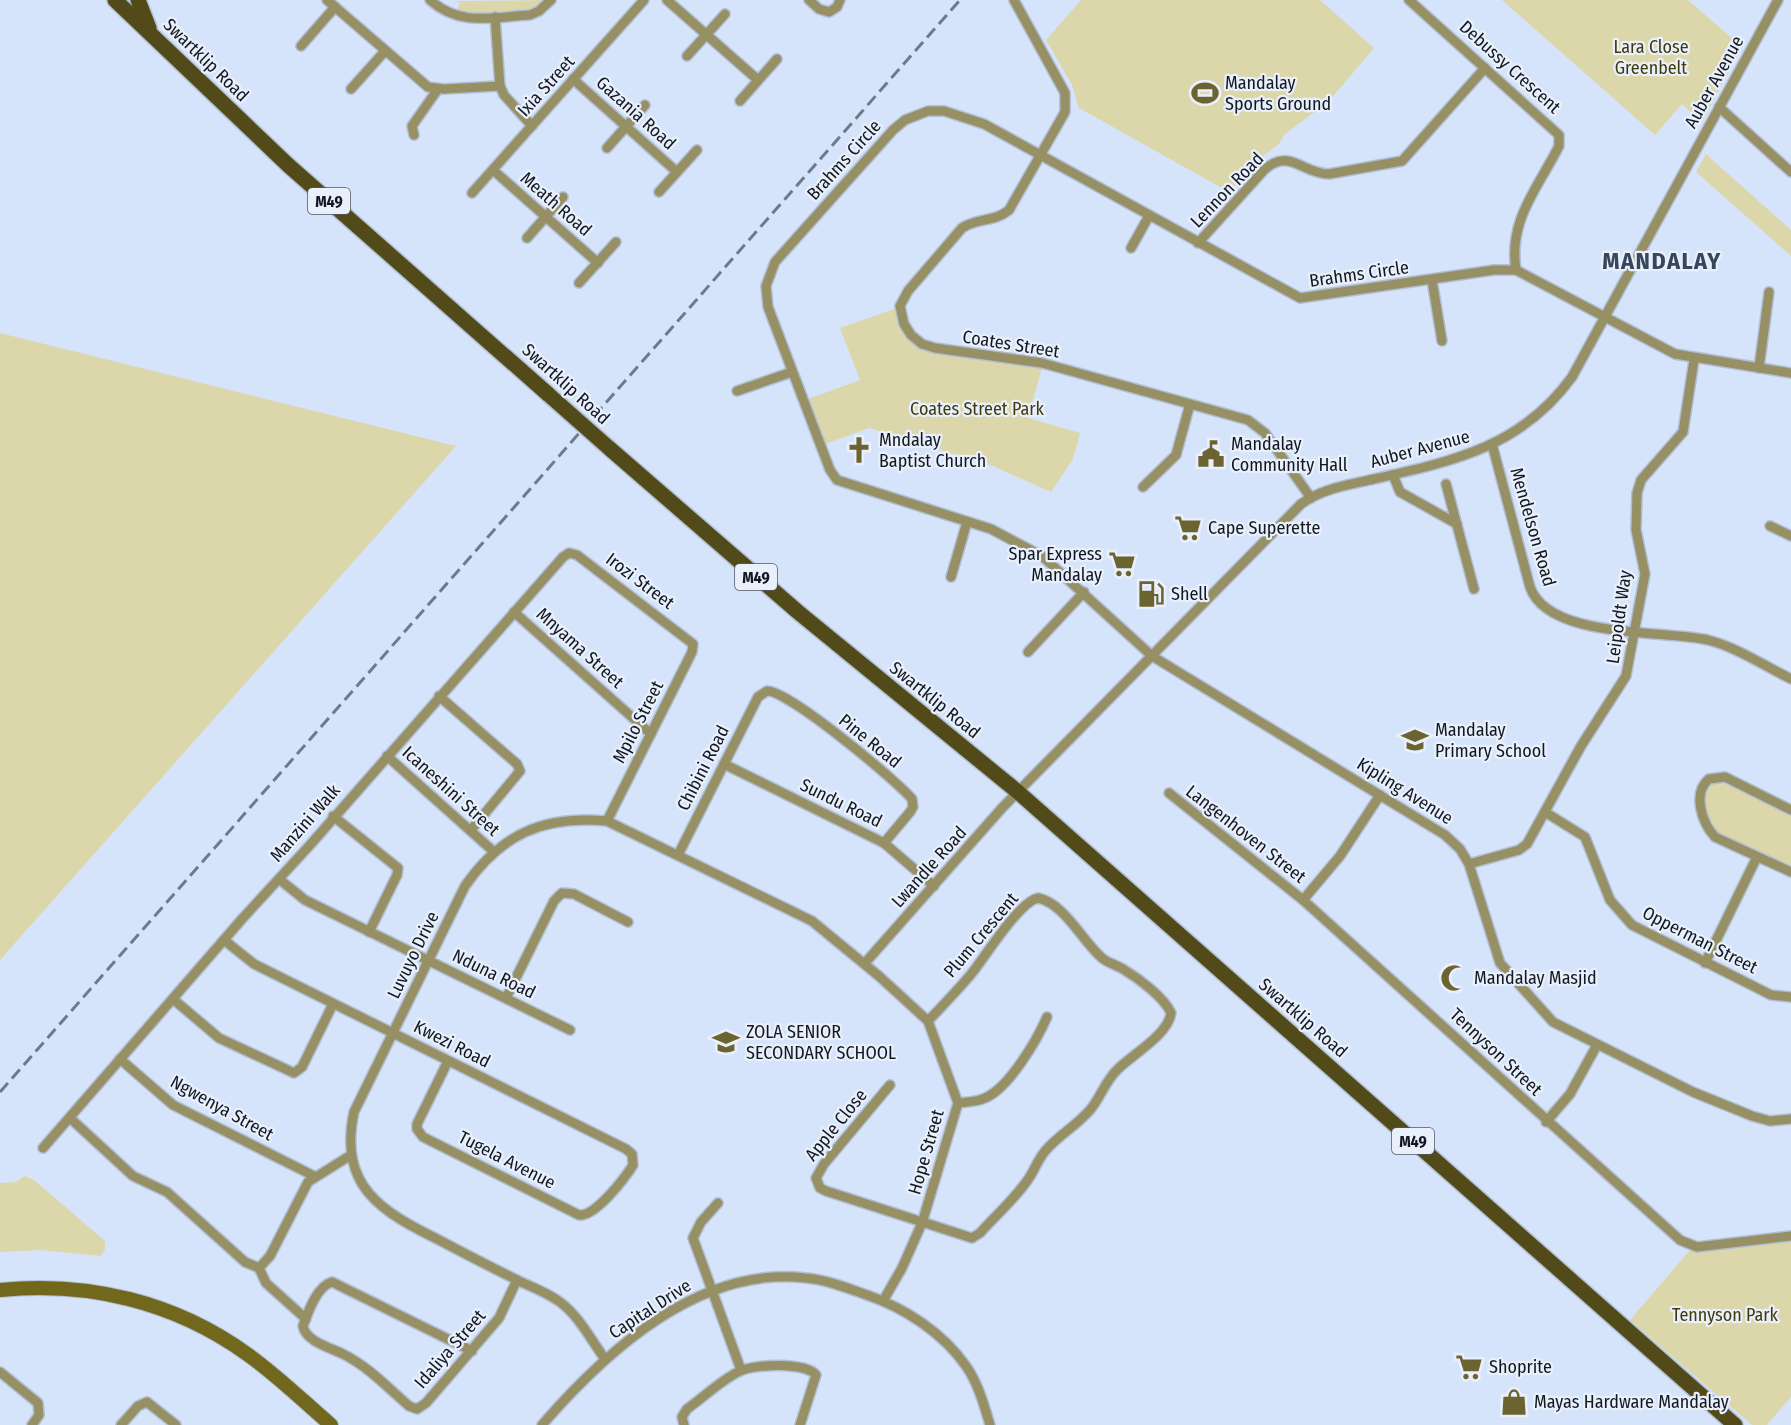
<svg xmlns="http://www.w3.org/2000/svg" width="1791" height="1425" font-family="'Fira Sans Condensed',sans-serif">
  <style>
    .green { fill: #dcd7ab }
    .lines { fill: none; stroke-linecap: round; stroke-linejoin: round }
    .street-casing { stroke: #b2bfd3; stroke-width: 12 }
    .secondary-casing { stroke: #b2bfd3; stroke-width: 16 }
    .primary-casing { stroke: #b2bfd3; stroke-width: 18 }
    .street { stroke: #969064; stroke-width: 9 }
    .secondary { stroke: #72681d; stroke-width: 14 }
    .primary { stroke: #524b19; stroke-width: 15 }
    .rail { stroke: #6f7a89; stroke-width: 3; stroke-dasharray: 12 6; stroke-linecap: butt }
    .primary-bridge-casing { stroke: #b2bfd3; stroke-width: 18; stroke-linecap: butt }
    .primary-bridge { stroke: #524b19; stroke-width: 15 }
    .labels { text-anchor: middle; dominant-baseline: central; stroke-width: 4.5; stroke-linejoin: round; paint-order: stroke }
    .shield { fill: #e9f0fc; stroke: #525963; stroke-width: 1.5 }
    .shield-label { font-size: 16px; font-weight: bold; fill: #111821 }
    .park-label { font-size: 18px; fill: #413b0b; stroke: #e9f0fc }
    .street-label { font-size: 18px; fill: #111821; stroke: #e9f0fc }
    .poi-label { font-size: 18px; fill: #111821; stroke: #e9f0fc; text-anchor: start }
    .district-label { font-size: 24px; font-weight: bold; letter-spacing: 1.5px; fill: #38465d; stroke: #e9f0fc }
  </style>
  <rect width="100%" height="100%" fill="#d5e4fa"/>
  <g class="green">
    <polygon points="546,0 530,11 464,15 456,14 460,3 455,1"/>
    <polygon points="1081,0 1320,0 1374,48 1329,101 1284,135 1279,144 1260,158 1229,192 1079,108 1072,85 1046,40"/>
    <polygon points="1502,0 1688,0 1742,47 1702,122 1682,104 1655,135"/>
    <polygon points="1706,154 1791,230 1791,256 1696,172"/>
    <polygon points="894,309 905,337 924,351 1042,368 1028,418 1080,433 1073,459 1051,492 993,466 869,428 825,444 808,399 860,380 840,328"/>
    <polygon points="0,333 456,446 0,960"/>
    <path d="M1713,782H1722L1791,815V868L1716,832C1708,817 1697,795 1713,782Z"/>
    <polygon points="25,1176 34,1180 105,1241 105,1249 101,1256 40,1250 0,1252 0,1183 16,1182"/>
    <polygon points="1791,1242 1791,1397 1767,1425 1752,1425 1630,1320 1689,1251"/>
  </g>
  <g class="lines">
    <defs>
      <g id="street">
        <polyline points="327,0 428,87 444,89 500,86"/>
        <path d="M430,0C460,27 493,17 530,15L539,11L551,0"/>
        <polyline points="667,0 758,80"/>
        <polyline points="809,0 819,9 829,12 837,7 840,0"/>
        <path d="M1014,0L1065,93V112L1009,210C995,222 976,218 962,228L908,291L900,306L904,324L911,335L922,344L935,348L1042,363L1248,420L1265,433L1311,498"/>
        <path d="M1409,0L1559,135V146C1538,188 1508,220 1516,270"/>
        <polyline points="495,17 500,86 504,95 532,126"/>
        <polyline points="301,46 335,7"/>
        <polyline points="687,56 725,14"/>
        <polyline points="573,79 677,172"/>
        <polyline points="351,89 385,51"/>
        <polyline points="740,101 777,59"/>
        <polyline points="1719,107 1791,172"/>
        <polyline points="414,135 412,126 438,89"/>
        <polyline points="607,148 645,105"/>
        <polyline points="493,170 598,263"/>
        <polyline points="659,192 697,150"/>
        <polyline points="472,193 644,0"/>
        <polyline points="527,238 563,197"/>
        <path d="M1198,243L1265,169C1290,148 1303,174 1329,174L1402,161L1485,68"/>
        <polyline points="1131,248 1149,216"/>
        <polyline points="1432,280 1442,341"/>
        <polyline points="579,283 616,242"/>
        <polyline points="1759,368 1769,292"/>
        <polyline points="1791,373 1675,354 1516,270 1494,270 1300,298 984,124 944,111 928,111 905,120 893,130 775,262 766,286 768,307 830,470 837,480 991,529 1042,556 1152,656 1445,835 1460,849 1469,864 1500,963 1553,1022 1693,1092 1752,1116 1770,1121 1791,1119"/>
        <polyline points="737,391 792,372"/>
        <path d="M1492,444L1530,587C1548,639 1663,630 1708,640C1736,647 1765,666 1791,679"/>
        <polyline points="1393,475 1400,492 1457,524"/>
        <polyline points="1446,484 1474,589"/>
        <polyline points="1143,487 1176,455 1190,404"/>
        <polyline points="1770,526 1791,536"/>
        <polyline points="951,577 967,522"/>
        <polyline points="514,612 651,734"/>
        <polyline points="1028,652 1084,592"/>
        <polyline points="439,696 517,764 520,771 471,830"/>
        <polyline points="387,756 493,851"/>
        <polyline points="724,764 884,843 934,886"/>
        <polyline points="1169,793 1303,900 1680,1240 1697,1247 1791,1236"/>
        <path d="M1791,810L1725,777L1709,779C1692,793 1702,823 1715,837L1791,872"/>
        <polyline points="1545,812 1585,837 1610,900 1632,925 1771,995 1791,997"/>
        <polyline points="333,816 398,868 397,875 369,932"/>
        <path d="M679,853L758,697L767,691C788,690 896,780 912,799L913,807L910,812L884,843"/>
        <polyline points="1469,864 1519,850 1527,844 1581,746 1626,676 1645,574 1636,530 1637,493 1641,480 1683,432 1694,360"/>
        <polyline points="279,879 305,900 570,1030"/>
        <polyline points="1303,900 1340,856 1380,795"/>
        <path d="M224,940L254,964L626,1149L632,1154L633,1165C625,1178 595,1217 579,1215L423,1137L417,1129V1124L448,1061"/>
        <path d="M865,963L1002,808L1301,504C1323,488 1349,485 1374,479C1454,461 1521,447 1572,377L1778,0"/>
        <polyline points="1705,963 1757,857"/>
        <polyline points="506,998 554,901 562,893 574,894 628,922"/>
        <polyline points="173,999 219,1038 294,1073 302,1067 333,1004"/>
        <polyline points="120,1059 173,1105 314,1176"/>
        <path d="M890,1085L824,1164L816,1178L820,1188L826,1191L972,1238L980,1233C996,1215 1016,1198 1029,1178C1035,1169 1038,1159 1046,1150C1059,1135 1076,1126 1090,1110C1101,1097 1105,1081 1118,1069C1133,1054 1168,1035 1171,1013C1164,997 1138,978 1123,969C1116,965 1108,963 1102,958C1083,942 1064,903 1038,898C1019,902 985,957 972,973C958,990 943,1005 928,1021"/>
        <path d="M958,1103C967,1102 977,1102 985,1098C1009,1088 1037,1040 1047,1017"/>
        <polyline points="70,1118 133,1176 167,1192 245,1262 259,1268"/>
        <polyline points="1546,1122 1570,1094 1597,1045"/>
        <polyline points="43,1148 242,919 310,845 563,557 569,553 577,555 693,644 692,652 607,821"/>
        <polyline points="718,1203 701,1222 693,1238 741,1370"/>
        <polyline points="259,1268 270,1256 308,1182 351,1155"/>
        <polyline points="259,1268 266,1283 306,1319"/>
        <path d="M472,1351L332,1282C317,1286 308,1312 303,1326C305,1341 331,1348 343,1354C369,1367 388,1388 409,1406L417,1409L426,1403L499,1318L517,1280"/>
        <path d="M605,1359C591,1340 579,1316 560,1302C548,1293 532,1287 519,1281C493,1268 467,1255 441,1241C382,1212 338,1187 354,1112L465,886C501,834 544,815 607,821L812,921L880,977L928,1021L958,1103L922,1223L902,1268L883,1301"/>
        <polyline points="0,1372 38,1403 39,1415 32,1425"/>
        <polyline points="121,1425 138,1406 147,1402 176,1425"/>
        <path d="M542,1425C606,1351 700,1265 806,1278C827,1280 847,1288 867,1295C905,1308 943,1333 966,1366C978,1383 984,1405 990,1425"/>
        <path d="M684,1425L682,1417L687,1409C704,1397 721,1380 740,1371C754,1364 806,1362 816,1375L800,1425"/>
      </g>
      <path id="secondary" d="M0,1290C88,1281 175,1302 247,1354C277,1375 303,1401 331,1425"/>
      <g id="primary">
        <polyline points="115,0 288,165 549,395"/>
        <polyline points="138,0 149,28"/>
        <polyline points="609,448 798,612 1018,792 1735,1425"/>
      </g>
    </defs>
    <use href="#street" class="street-casing"/>
    <use href="#secondary" class="secondary-casing"/>
    <use href="#primary" class="primary-casing"/>
    <use href="#street" class="street"/>
    <use href="#secondary" class="secondary"/>
    <use href="#primary" class="primary"/>
    <polyline class="rail" points="0,1092 960,0"/>
    <defs>
      <polyline id="primary-bridge" points="549,395 609,448"/>
    </defs>
    <use href="#primary-bridge" class="primary-bridge-casing"/>
    <use href="#primary-bridge" class="primary-bridge"/>
  </g>
  <defs>
    <symbol id="stadium-bare" viewBox="-9 -9 18 18"><path d="M0-5a6.5 5 0 1 0 0 10a6.5 5 0 1 0 0-10ZM-3.5-1.8h7v3.6h-7Z" fill="#6b6431" stroke="#e9f0fc" stroke-width="2.5" paint-order="stroke"/></symbol>
    <symbol id="church-bare" viewBox="-9 -9 18 18"><path d="M-1.2-6h2.4v3.5h3.3v2.4h-3.3V6h-2.4V-.1h-3.3v-2.4h3.3Z" fill="#6b6431" stroke="#e9f0fc" stroke-width="2.5" paint-order="stroke"/></symbol>
    <symbol id="civic-bare" viewBox="-9 -9 18 18"><path d="M-.6-6.5H3V-4.5H.6V-3L4-1V1h2V6H-6V1h2V-1L-.6-3ZM-1.2 2.5V6h2.4V2.5Z" fill="#6b6431" stroke="#e9f0fc" stroke-width="2.5" paint-order="stroke"/></symbol>
    <symbol id="supermarket-bare" viewBox="-9 -9 18 18"><path d="M-6-5.5h2.5l.6 2H6L4.5 2H-2.5L-4.4-4H-6ZM-1.5 3.2a1.3 1.3 0 1 0 .1 0ZM3 3.2a1.3 1.3 0 1 0 .1 0Z" fill="#6b6431" stroke="#e9f0fc" stroke-width="2.5" paint-order="stroke"/></symbol>
    <symbol id="fuel-bare" viewBox="-9 -9 18 18"><path d="M-5.5-6h7V0h2V4h1.3V-2.5L3-4.5l.8-.8L6-3V5H2.5V1h-1V6h-7ZM-4.2-4.7v3.2H.2V-4.7Z" fill="#6b6431" stroke="#e9f0fc" stroke-width="2.5" paint-order="stroke"/></symbol>
    <symbol id="school-bare" viewBox="-9 -9 18 18"><path d="M0-5L7-2L0 1L-7-2ZM-4 1L0 2.5L4 1V4Q0 6-4 4Z" fill="#6b6431" stroke="#e9f0fc" stroke-width="2.5" paint-order="stroke"/></symbol>
    <symbol id="mosque-bare" viewBox="-9 -9 18 18"><path d="M3.5-4.9A6 6 0 1 0 3.5 4.9A5 5 0 1 1 3.5-4.9Z" fill="#6b6431" stroke="#e9f0fc" stroke-width="2.5" paint-order="stroke"/></symbol>
    <symbol id="shop-bare" viewBox="-9 -9 18 18"><path d="M-5-2.5h2.3a2.7 3.5 0 0 1 5.4 0H5L5.5 6h-11ZM-1.5-2.5h3a1.5 2.3 0 0 0-3 0Z" fill="#6b6431" stroke="#e9f0fc" stroke-width="2.5" paint-order="stroke"/></symbol>
  </defs>
  <g fill-rule="evenodd">
    <use href="#stadium-bare" x="1186" y="74" width="38" height="38"/>
    <use href="#church-bare" x="840" y="431" width="38" height="38"/>
    <use href="#civic-bare" x="1192" y="435" width="38" height="38"/>
    <use href="#supermarket-bare" x="1169" y="509" width="38" height="38"/>
    <use href="#supermarket-bare" x="1103" y="545" width="38" height="38"/>
    <use href="#fuel-bare" x="1132" y="575" width="38" height="38"/>
    <use href="#school-bare" x="1396" y="721" width="38" height="38"/>
    <use href="#mosque-bare" x="1435" y="959" width="38" height="38"/>
    <use href="#school-bare" x="707" y="1023" width="38" height="38"/>
    <use href="#supermarket-bare" x="1450" y="1348" width="38" height="38"/>
    <use href="#shop-bare" x="1495" y="1383" width="38" height="38"/>
  </g>
  <g class="labels">
    <g class="shield">
      <rect x="308" y="188" width="42" height="26" rx="4.5"/>
      <rect x="735" y="564" width="42" height="26" rx="4.5"/>
      <rect x="1392" y="1128" width="42" height="26" rx="4.5"/>
    </g>
    <g class="shield-label">
      <text x="329" y="201">M49</text>
      <text x="756" y="577">M49</text>
      <text x="1413" y="1141">M49</text>
    </g>
    <g class="park-label">
      <text x="1651" y="47">Lara Close<tspan x="1651" dy="21">Greenbelt</tspan></text>
      <text x="977" y="409">Coates Street Park</text>
      <text x="1725" y="1315">Tennyson Park</text>
    </g>
    <g class="street-label">
      <text transform="translate(206 60) rotate(44)">Swartklip Road</text>
      <text transform="translate(1510 67) rotate(42)">Debussy Crescent</text>
      <text transform="translate(1714 82) rotate(-61)">Auber Avenue</text>
      <text transform="translate(546 86) rotate(-48)">Ixia Street</text>
      <text transform="translate(636 113) rotate(42)">Gazania Road</text>
      <text transform="translate(844 160) rotate(-48)">Brahms Circle</text>
      <text transform="translate(1227 190) rotate(-46)">Lennon Road</text>
      <text transform="translate(556 204) rotate(41)">Meath Road</text>
      <text transform="translate(1359 274) rotate(-8)">Brahms Circle</text>
      <text transform="translate(1011 344) rotate(9)">Coates Street</text>
      <text transform="translate(566 384) rotate(42)">Swartklip Road</text>
      <text transform="translate(1420 449) rotate(-15)">Auber Avenue</text>
      <text transform="translate(1533 527) rotate(74)">Mendelson Road</text>
      <text transform="translate(640 581) rotate(37)">Irozi Street</text>
      <text transform="translate(1619 617) rotate(-82)">Leipoldt Way</text>
      <text transform="translate(580 648) rotate(42)">Mnyama Street</text>
      <text transform="translate(935 700) rotate(39)">Swartklip Road</text>
      <text transform="translate(638 722) rotate(-63)">Mpilo Street</text>
      <text transform="translate(870 741) rotate(39)">Pine Road</text>
      <text transform="translate(703 768) rotate(-63)">Chibini Road</text>
      <text transform="translate(451 791) rotate(42)">Icaneshini Street</text>
      <text transform="translate(1405 791) rotate(32)">Kipling Avenue</text>
      <text transform="translate(841 803) rotate(26)">Sundu Road</text>
      <text transform="translate(305 823) rotate(-49)">Manzini Walk</text>
      <text transform="translate(1246 834) rotate(38)">Langenhoven Street</text>
      <text transform="translate(929 867) rotate(-48)">Lwandle Road</text>
      <text transform="translate(981 935) rotate(-50)">Plum Crescent</text>
      <text transform="translate(1700 940) rotate(27)">Opperman Street</text>
      <text transform="translate(413 955) rotate(-64)">Luvuyo Drive</text>
      <text transform="translate(494 974) rotate(26)">Nduna Road</text>
      <text transform="translate(1303 1018) rotate(41)">Swartklip Road</text>
      <text transform="translate(452 1044) rotate(27)">Kwezi Road</text>
      <text transform="translate(1496 1052) rotate(43)">Tennyson Street</text>
      <text transform="translate(222 1108) rotate(29)">Ngwenya Street</text>
      <text transform="translate(836 1125) rotate(-51)">Apple Close</text>
      <text transform="translate(926 1152) rotate(-74)">Hope Street</text>
      <text transform="translate(507 1160) rotate(27)">Tugela Avenue</text>
      <text transform="translate(650 1309) rotate(-33)">Capital Drive</text>
      <text transform="translate(450 1349) rotate(-49)">Idaliya Street</text>
    </g>
    <g class="poi-label">
      <text x="1225" y="83">Mandalay<tspan x="1225" dy="21">Sports Ground</tspan></text>
      <text x="879" y="440">Mndalay<tspan x="879" dy="21">Baptist Church</tspan></text>
      <text x="1231" y="444">Mandalay<tspan x="1231" dy="21">Community Hall</tspan></text>
      <text x="1208" y="528">Cape Superette</text>
      <text x="1102" y="554" text-anchor="end">Spar Express<tspan x="1102" dy="21">Mandalay</tspan></text>
      <text x="1171" y="594">Shell</text>
      <text x="1435" y="730">Mandalay<tspan x="1435" dy="21">Primary School</tspan></text>
      <text x="1474" y="978">Mandalay Masjid</text>
      <text x="746" y="1032">ZOLA SENIOR<tspan x="746" dy="21">SECONDARY SCHOOL</tspan></text>
      <text x="1489" y="1367">Shoprite</text>
      <text x="1534" y="1402">Mayas Hardware Mandalay</text>
    </g>
    <g class="district-label">
      <text x="1662" y="261">MANDALAY</text>
    </g>
  </g>
</svg>
